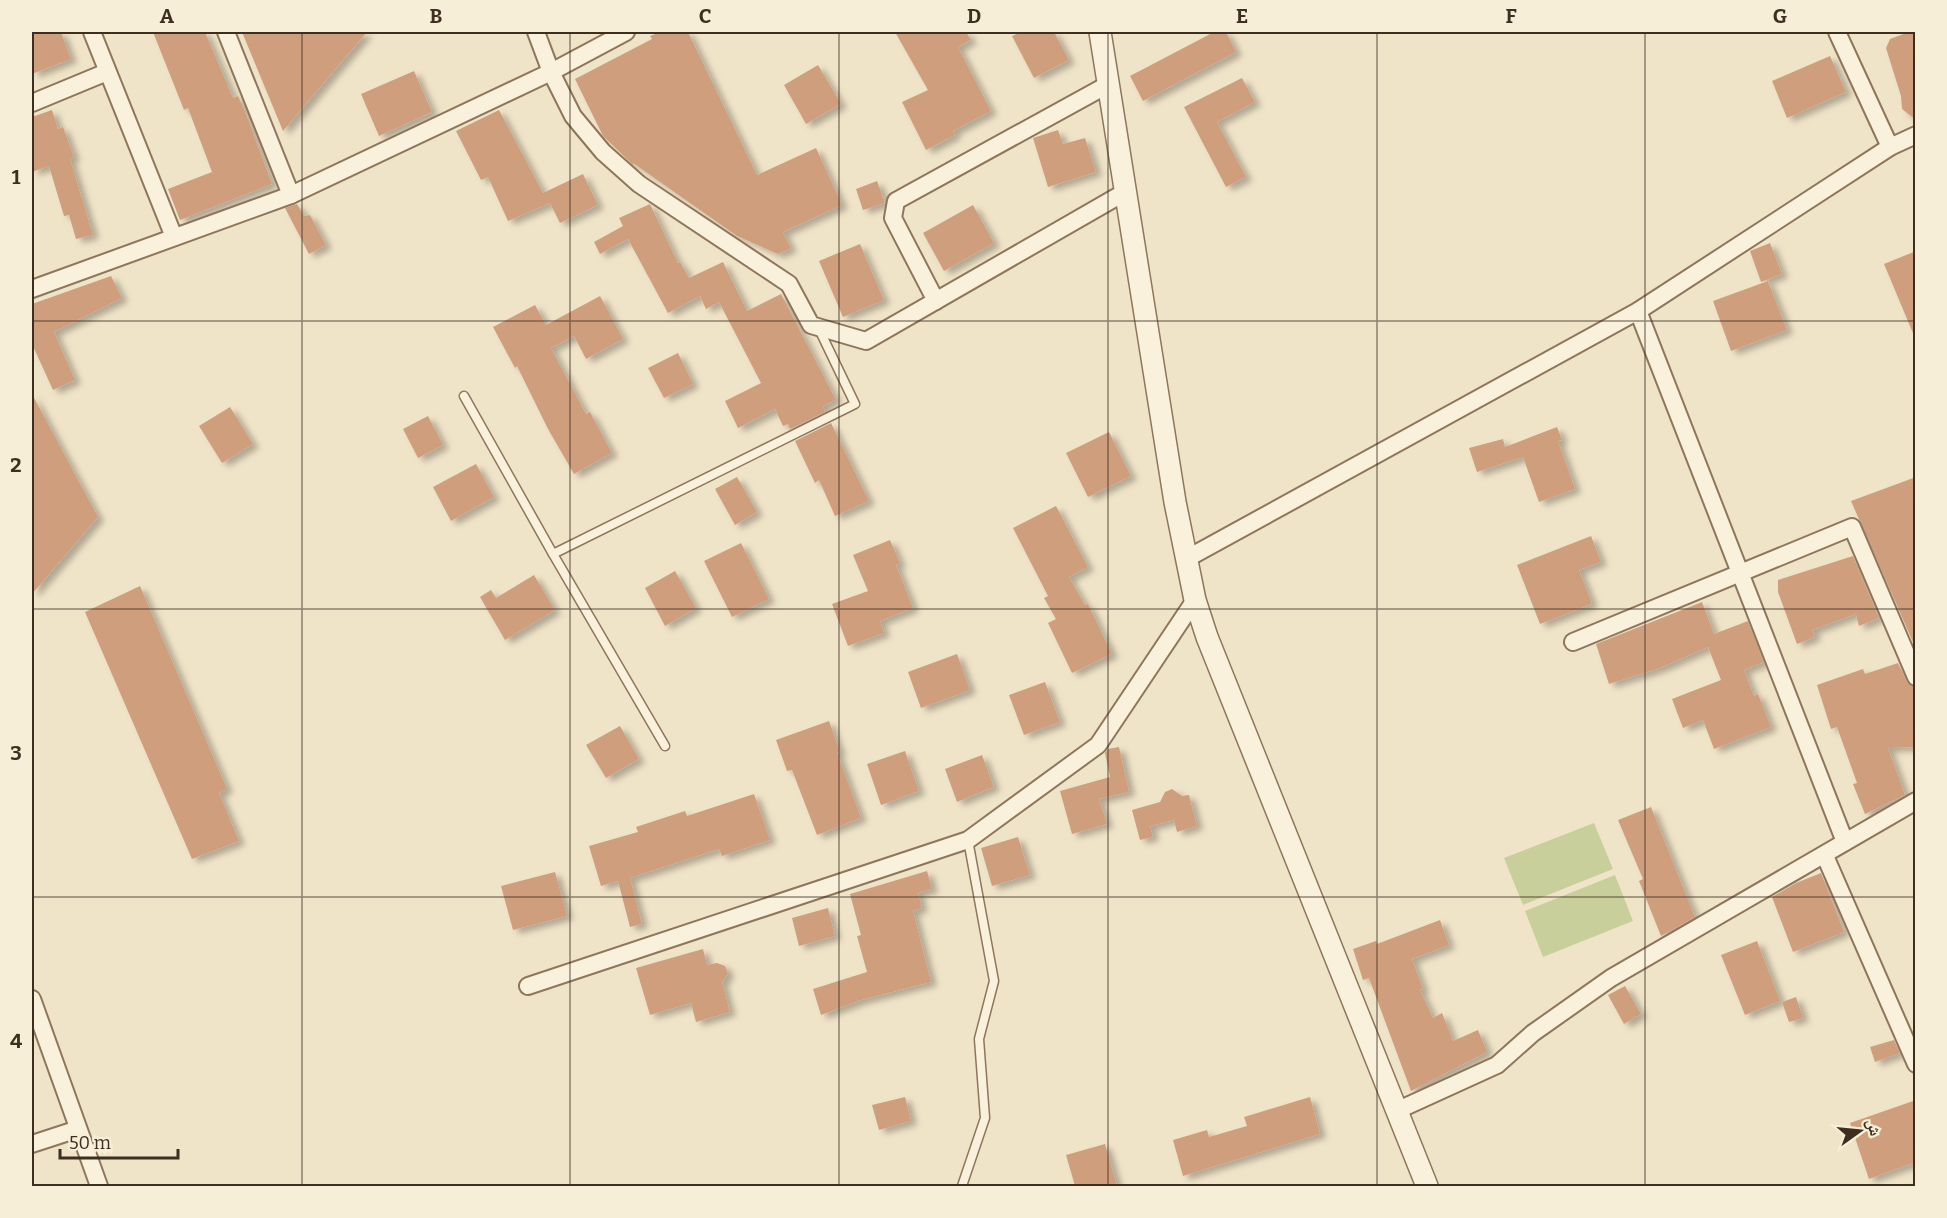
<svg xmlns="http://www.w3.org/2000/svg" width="1947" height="1218" font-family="Bitter,'Noto Naskh Arabic',serif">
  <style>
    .pitch { fill: #c9cf9b }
    .building { fill: #cf9f7d; filter: url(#shadow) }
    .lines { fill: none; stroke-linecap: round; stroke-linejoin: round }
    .service-casing { stroke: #8d765c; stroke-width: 11 }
    .minor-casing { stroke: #8d765c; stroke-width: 20 }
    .tertiary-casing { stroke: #8d765c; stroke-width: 24 }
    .service { stroke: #faf1dc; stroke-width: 8 }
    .minor { stroke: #faf1dc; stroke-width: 16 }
    .tertiary { stroke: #faf1dc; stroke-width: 21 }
    .grid { fill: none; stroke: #3d2e20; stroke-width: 1.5; stroke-opacity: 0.55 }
    .neatline { fill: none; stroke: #3d2e20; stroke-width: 2 }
    .grid-label { font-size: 20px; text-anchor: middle; font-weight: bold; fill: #3d2e20 }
  </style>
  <defs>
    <filter id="shadow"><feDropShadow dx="6" dy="4" stdDeviation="3" flood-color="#0004"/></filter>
  </defs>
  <rect width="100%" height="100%" fill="#f0e4c8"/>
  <g class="pitch">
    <polygon points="1594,823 1613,869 1523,905 1504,858"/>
    <polygon points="1615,875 1633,921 1543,957 1525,911"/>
  </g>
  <g class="building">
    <polygon points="32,32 61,32 71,59 32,74"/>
    <polygon points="153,32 205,32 233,98 238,96 246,114 272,184 180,220 168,189 212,172 188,108 184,110"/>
    <polygon points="242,32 367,32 283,131"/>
    <polygon points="660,32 688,32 757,175 816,148 842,205 783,232 791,248 778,254 737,236 633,163 634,166 603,136 575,79 652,39 650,36"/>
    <polygon points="895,32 966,32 971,40 958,47 991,111 953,131 955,135 926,150 902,102 928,90"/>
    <polygon points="1021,32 1054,32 1069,60 1034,78 1012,36"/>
    <polygon points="1214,32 1226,32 1236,52 1143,101 1130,76"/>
    <polygon points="1909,32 1916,32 1916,120 1902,109 1901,96 1886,48 1890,39"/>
    <polygon points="1830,56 1846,92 1787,118 1772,81"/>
    <polygon points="818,65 841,104 806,124 784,85"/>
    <polygon points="414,71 432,112 379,136 361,94"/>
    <polygon points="1242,78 1255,102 1217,122 1246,177 1226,187 1184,107"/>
    <polygon points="52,110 58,129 63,127 74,157 70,159 93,235 76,239 69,215 64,216 49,166 32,172 32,117"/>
    <polygon points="499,110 543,193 583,174 598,205 560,223 550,203 508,221 488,177 481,180 456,131"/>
    <polygon points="1058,130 1063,144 1085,138 1096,172 1048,187 1033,138"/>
    <polygon points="877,181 885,203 863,210 856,189"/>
    <polygon points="297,204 304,216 310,215 326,245 309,254 285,208"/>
    <polygon points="650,204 678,263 680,262 689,278 723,262 747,311 781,294 836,400 823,406 825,412 790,429 788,424 783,426 775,409 738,428 725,401 761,383 719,302 706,309 700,296 668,313 628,239 600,254 594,242 623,226 619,218"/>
    <polygon points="973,205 994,243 944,271 923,233"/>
    <polygon points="1770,243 1782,274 1761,282 1750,251"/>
    <polygon points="860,244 884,300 843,317 819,261"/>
    <polygon points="1916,251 1916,338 1915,338 1884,264"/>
    <polygon points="111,276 122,298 54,332 75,380 53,390 32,344 32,304"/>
    <polygon points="1768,281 1787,330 1731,351 1713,301"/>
    <polygon points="600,296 623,339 586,359 574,336 551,348 586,414 590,412 612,453 574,474 548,429 517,366 515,368 493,327 535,305 546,325"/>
    <polygon points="678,353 693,384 664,398 648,368"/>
    <polygon points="32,394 98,517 32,594"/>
    <polygon points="230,407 253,444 222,463 199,426"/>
    <polygon points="428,416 443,445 418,458 403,429"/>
    <polygon points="831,423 869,501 835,516 819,480 815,483 795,441"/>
    <polygon points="1557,427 1562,440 1558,441 1575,489 1539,502 1523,457 1477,472 1469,448 1503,439 1505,447"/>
    <polygon points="1109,432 1131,476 1088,497 1066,453"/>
    <polygon points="476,464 494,497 451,521 433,487"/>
    <polygon points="737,477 757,512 735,525 715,489"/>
    <polygon points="1916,477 1916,649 1851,501"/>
    <polygon points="1056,506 1088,567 1069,577 1085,605 1088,604 1112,654 1072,673 1048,623 1056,619 1044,598 1048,596 1013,528"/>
    <polygon points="1591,536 1601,562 1579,570 1592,604 1540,624 1517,565"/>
    <polygon points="890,540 900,563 896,565 913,608 880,621 884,633 848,646 832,604 868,591 853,555"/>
    <polygon points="741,543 769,599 732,617 704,561"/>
    <polygon points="1853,556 1879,618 1859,626 1856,614 1812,630 1815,637 1797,644 1778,592 1778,580"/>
    <polygon points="675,571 696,608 665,626 645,588"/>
    <polygon points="534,575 555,610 505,640 480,597 491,590 496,598"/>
    <polygon points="140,586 227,789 219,793 239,841 192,859 85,612"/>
    <polygon points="1702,602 1714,634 1748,621 1764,662 1744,670 1754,696 1758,694 1771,727 1714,749 1703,720 1683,728 1672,699 1721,680 1708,647 1660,668 1609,684 1596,644"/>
    <polygon points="957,654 970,690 921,708 908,672"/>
    <polygon points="1898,663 1907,682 1916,687 1916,747 1888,748 1905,795 1865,814 1853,784 1857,783 1837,727 1831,729 1817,685 1863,669 1865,674"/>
    <polygon points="1045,682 1060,722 1024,735 1009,695"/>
    <polygon points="829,721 840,752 837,753 861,818 817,835 792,770 787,771 776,740"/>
    <polygon points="620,726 639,759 606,778 586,745"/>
    <polygon points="1119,747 1129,792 1099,799 1107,824 1072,834 1060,791 1110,777 1105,753 1108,749"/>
    <polygon points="905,751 919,791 881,805 867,764"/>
    <polygon points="982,755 994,787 957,802 945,769"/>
    <polygon points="1172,789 1182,796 1189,795 1197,826 1177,832 1174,820 1150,826 1153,837 1140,840 1132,810 1160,802 1165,792"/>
    <polygon points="754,794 770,840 722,856 719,849 630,878 642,924 630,927 618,881 601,886 589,846 638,832 636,827 685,811 687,816"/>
    <polygon points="1651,807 1695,917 1661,936 1639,881 1643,879 1618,820"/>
    <polygon points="1018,837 1030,875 992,886 981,848"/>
    <polygon points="927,871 932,889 918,893 922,908 913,911 931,982 861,1000 821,1015 813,989 867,972 857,936 861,935 850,894"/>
    <polygon points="555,872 567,916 513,930 501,886"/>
    <polygon points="1821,873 1844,932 1793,952 1772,897 1796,883"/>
    <polygon points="828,908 835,936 799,946 792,918"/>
    <polygon points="1440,920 1449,945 1412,959 1423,989 1420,990 1433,1018 1442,1013 1453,1041 1478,1030 1487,1052 1411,1091 1369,978 1363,980 1353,949 1376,941 1377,944"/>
    <polygon points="1757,941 1780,1001 1745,1015 1721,955"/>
    <polygon points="703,949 707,965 717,963 725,966 728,974 722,982 730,1012 696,1022 691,1003 650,1015 636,968"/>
    <polygon points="1625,986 1641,1014 1624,1024 1608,995"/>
    <polygon points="1796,997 1803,1018 1789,1022 1782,1002"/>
    <polygon points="1894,1040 1900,1053 1875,1062 1870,1047"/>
    <polygon points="905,1097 911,1121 879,1130 872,1105"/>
    <polygon points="1310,1097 1320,1134 1183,1176 1173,1140 1207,1130 1209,1137 1247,1126 1244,1117"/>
    <polygon points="1916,1100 1916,1162 1869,1179 1850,1123"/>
    <polygon points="1105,1144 1117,1186 1075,1186 1066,1155"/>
  </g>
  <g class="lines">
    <defs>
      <g id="service">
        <polyline points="464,396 553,554 855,404 818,327"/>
        <polyline points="553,554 665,746"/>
        <polyline points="962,1186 985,1118 979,1039 994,981 968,840"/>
      </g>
      <g id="minor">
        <polyline points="92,32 174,237"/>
        <polyline points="226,32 291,195"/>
        <polyline points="536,32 551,72 573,116 603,152 639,184 789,284 811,325 866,341 1127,191"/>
        <polyline points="1837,32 1890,147"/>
        <polyline points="32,103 107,72"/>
        <polyline points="32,289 291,195 551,72 626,32"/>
        <polyline points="936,301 893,218 896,201 1109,84"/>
        <polyline points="1638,311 1845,842"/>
        <polyline points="1186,559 1638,311 1890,147 1916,135"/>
        <polyline points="1573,642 1852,527 1916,677"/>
        <polyline points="1825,856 1916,1064"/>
        <polyline points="528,986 968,840 1098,745 1195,600"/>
        <polyline points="32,999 99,1186"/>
        <polyline points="1396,1111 1497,1065 1533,1033 1611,978 1916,801"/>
        <polyline points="32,1144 78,1129"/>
      </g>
      <polyline id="tertiary" points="1100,32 1175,502 1195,600 1207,637 1427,1186"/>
    </defs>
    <use href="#service" class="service-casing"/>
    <use href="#minor" class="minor-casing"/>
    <use href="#tertiary" class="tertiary-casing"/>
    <use href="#service" class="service"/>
    <use href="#minor" class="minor"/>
    <use href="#tertiary" class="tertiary"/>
  </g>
  <path class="grid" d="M302,32V1186M570,32V1186M839,32V1186M1108,32V1186M1377,32V1186M1645,32V1186M32,321H1916M32,609H1916M32,897H1916"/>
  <rect width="1947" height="1218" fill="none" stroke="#f7eed8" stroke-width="66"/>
  <g transform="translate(1860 1131) rotate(75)" stroke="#f7eed8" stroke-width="4.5" paint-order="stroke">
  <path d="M0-4.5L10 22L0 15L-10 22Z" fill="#3d2e20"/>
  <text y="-9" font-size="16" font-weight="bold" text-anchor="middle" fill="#3d2e20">ش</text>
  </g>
  <path d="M60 1149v9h118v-9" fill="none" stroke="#3d2e20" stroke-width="3"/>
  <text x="69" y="1149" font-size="18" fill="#3d2e20" stroke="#f7eed8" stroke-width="4.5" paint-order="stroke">50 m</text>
  <rect x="33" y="33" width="1881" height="1152" class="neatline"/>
  <g class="grid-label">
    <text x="167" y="23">A</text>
    <text x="436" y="23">B</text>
    <text x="705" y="23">C</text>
    <text x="974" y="23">D</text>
    <text x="1242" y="23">E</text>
    <text x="1511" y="23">F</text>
    <text x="1780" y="23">G</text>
    <text x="16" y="184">1</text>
    <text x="16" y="472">2</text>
    <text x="16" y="760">3</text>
    <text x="16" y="1048">4</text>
  </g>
</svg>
